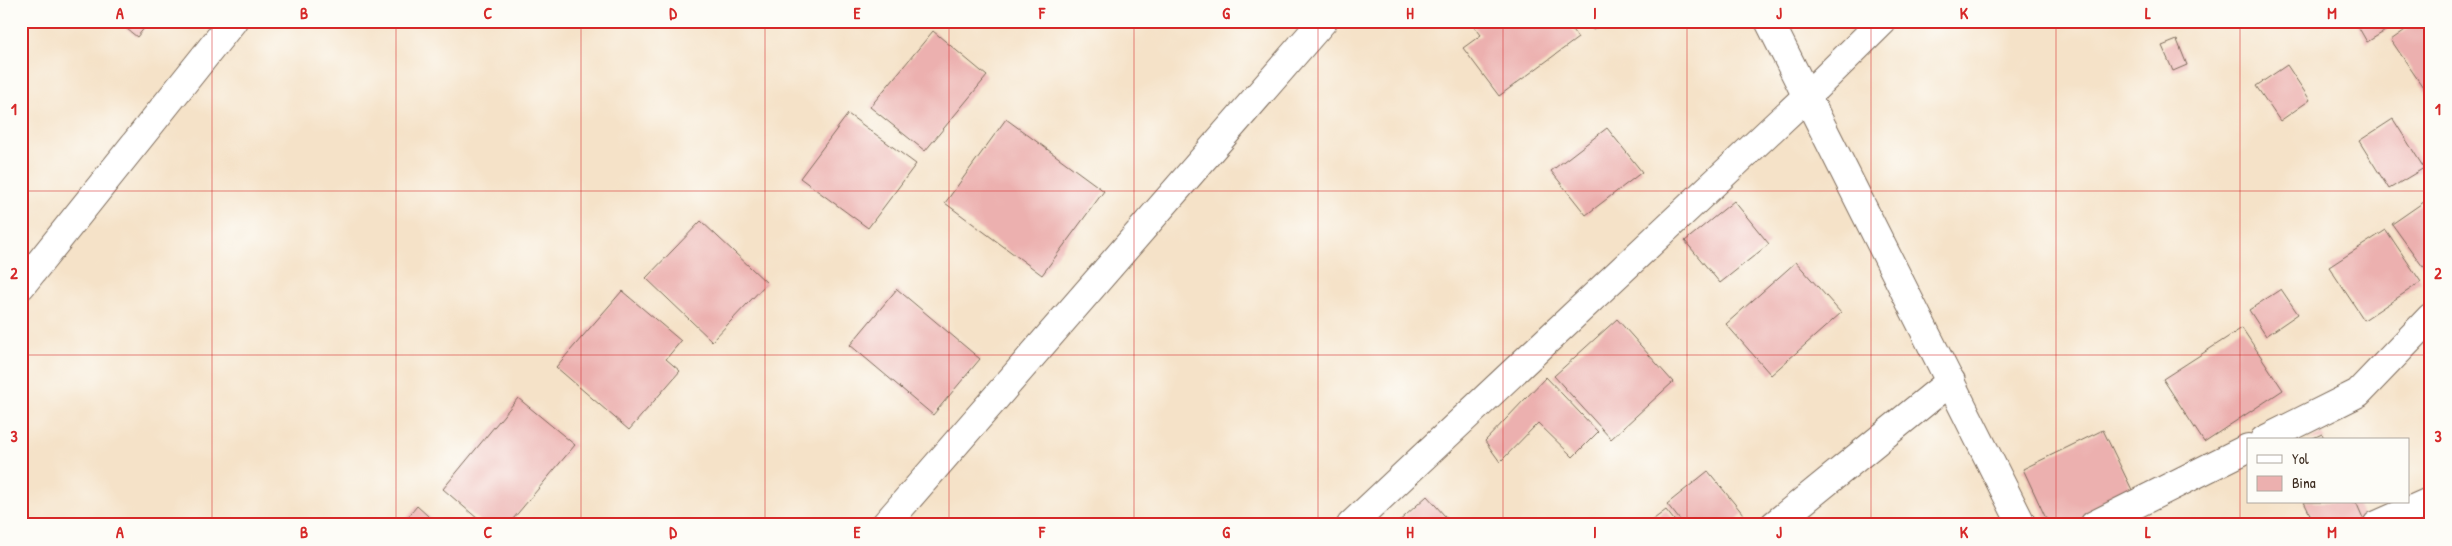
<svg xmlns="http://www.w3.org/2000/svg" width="2452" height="546" font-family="'Patrick Hand',sans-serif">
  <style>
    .building { fill: #ecb0af }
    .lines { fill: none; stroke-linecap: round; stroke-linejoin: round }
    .minor-casing { stroke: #7c6a5a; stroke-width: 30 }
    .minor { stroke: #fff; stroke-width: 28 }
    .grid { fill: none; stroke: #d62828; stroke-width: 1; stroke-opacity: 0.55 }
    .neatline { fill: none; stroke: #d62828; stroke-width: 2 }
    .grid-label { font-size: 16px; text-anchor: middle; font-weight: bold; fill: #d62828 }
  </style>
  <rect width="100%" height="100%" fill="#fdfcf7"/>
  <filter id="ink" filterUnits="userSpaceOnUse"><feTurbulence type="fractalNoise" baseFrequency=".02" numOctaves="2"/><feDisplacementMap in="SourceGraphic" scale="10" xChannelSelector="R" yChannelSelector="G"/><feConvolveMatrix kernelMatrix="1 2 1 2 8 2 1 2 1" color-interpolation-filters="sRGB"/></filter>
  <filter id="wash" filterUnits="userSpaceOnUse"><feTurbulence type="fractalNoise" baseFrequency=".0096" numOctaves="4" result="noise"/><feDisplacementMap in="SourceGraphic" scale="20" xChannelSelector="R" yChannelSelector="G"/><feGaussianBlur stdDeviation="1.12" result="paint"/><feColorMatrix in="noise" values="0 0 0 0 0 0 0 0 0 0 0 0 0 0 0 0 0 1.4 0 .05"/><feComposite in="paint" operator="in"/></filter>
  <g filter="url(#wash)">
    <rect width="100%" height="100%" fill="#f5e2c8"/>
    <g id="blocks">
      <g class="building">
        <polygon points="117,21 150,21 137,37"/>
        <polygon points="1480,21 1566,21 1578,38 1499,96 1463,48 1481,35 1474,26"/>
        <polygon points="1588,21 1609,21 1593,30"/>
        <polygon points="2355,21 2402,21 2367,42"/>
        <polygon points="2418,21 2431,21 2431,99 2391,40"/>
        <polygon points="933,31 987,76 925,151 870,107"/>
        <polygon points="2177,40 2187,65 2173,71 2162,46"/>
        <polygon points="2287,65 2310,100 2280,121 2256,86"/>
        <polygon points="848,114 916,164 868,228 800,178"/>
        <polygon points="1006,119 1104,191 1042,275 945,203"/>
        <polygon points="2393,119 2424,168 2389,189 2359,141"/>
        <polygon points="1607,128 1642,172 1586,215 1551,171"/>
        <polygon points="2431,197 2431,261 2423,267 2392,224"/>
        <polygon points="1734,201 1769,244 1720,283 1685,241"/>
        <polygon points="701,221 767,283 712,341 646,278"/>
        <polygon points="2386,230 2421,282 2364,320 2329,267"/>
        <polygon points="1796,262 1841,313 1771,375 1726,324"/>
        <polygon points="897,289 980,359 933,415 850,345"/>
        <polygon points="2281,289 2298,314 2266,336 2249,310"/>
        <polygon points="622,291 681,341 666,359 680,371 629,430 556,367"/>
        <polygon points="1617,319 1673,382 1611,439 1554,376"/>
        <polygon points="2242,328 2283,390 2204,442 2163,379"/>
        <polygon points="1546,377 1598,432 1573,457 1538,423 1500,462 1485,441"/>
        <polygon points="518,398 575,445 508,525 485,525 443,489"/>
        <polygon points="2103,430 2134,494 2068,525 2049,525 2023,469"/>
        <polygon points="2322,434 2325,440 2309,440"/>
        <polygon points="1708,471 1743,514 1730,525 1684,525 1667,504"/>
        <polygon points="1427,496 1453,525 1395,525"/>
        <polygon points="2304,502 2356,502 2366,525 2315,525"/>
        <polygon points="417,506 438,525 401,525"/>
        <polygon points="1666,510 1678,525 1646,525"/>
      </g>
    </g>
  </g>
  <g filter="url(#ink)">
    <use href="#blocks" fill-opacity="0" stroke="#7c6a5a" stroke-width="1"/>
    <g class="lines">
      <defs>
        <g id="minor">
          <polyline points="1769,21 2022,525"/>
          <polyline points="21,286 233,21"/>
          <polyline points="2264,440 2358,393 2431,317"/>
          <polyline points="885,525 1323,21"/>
          <polyline points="1351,525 1807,96 1883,21"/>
          <polyline points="1774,525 1951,381"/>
          <polyline points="2094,525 2248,448"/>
          <polyline points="2377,525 2431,501"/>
        </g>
      </defs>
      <use href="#minor" class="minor-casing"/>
      <use href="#minor" class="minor"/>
    </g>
  </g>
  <path class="grid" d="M212,21V525M396,21V525M581,21V525M765,21V525M949,21V525M1134,21V525M1318,21V525M1503,21V525M1687,21V525M1871,21V525M2056,21V525M2240,21V525M21,191H2431M21,355H2431"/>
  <rect width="2452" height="546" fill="none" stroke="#fdfcf7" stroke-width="55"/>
  <rect x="2247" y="438" width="162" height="65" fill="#fdfcf7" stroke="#afa8a0"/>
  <rect x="2257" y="455" width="25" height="8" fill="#ffffff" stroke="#afa8a0"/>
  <text x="2292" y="464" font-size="15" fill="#3b2a1e">Yol</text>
  <rect x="2257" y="476" width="25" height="15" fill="#ecb0af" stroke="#afa8a0"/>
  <text x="2292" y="488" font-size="15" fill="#3b2a1e">Bina</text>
  <rect x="28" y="28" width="2396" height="490" class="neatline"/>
  <g class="grid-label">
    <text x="120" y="19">A</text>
    <text x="304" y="19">B</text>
    <text x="488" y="19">C</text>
    <text x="673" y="19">D</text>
    <text x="857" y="19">E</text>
    <text x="1042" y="19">F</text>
    <text x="1226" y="19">G</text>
    <text x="1410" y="19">H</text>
    <text x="1595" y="19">I</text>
    <text x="1779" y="19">J</text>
    <text x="1964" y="19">K</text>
    <text x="2148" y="19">L</text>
    <text x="2332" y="19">M</text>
    <text x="14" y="115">1</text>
    <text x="2438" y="115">1</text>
    <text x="14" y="279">2</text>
    <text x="2438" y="279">2</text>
    <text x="14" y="442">3</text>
    <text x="2438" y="442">3</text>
    <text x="120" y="538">A</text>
    <text x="304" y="538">B</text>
    <text x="488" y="538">C</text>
    <text x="673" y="538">D</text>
    <text x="857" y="538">E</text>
    <text x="1042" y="538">F</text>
    <text x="1226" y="538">G</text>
    <text x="1410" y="538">H</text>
    <text x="1595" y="538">I</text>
    <text x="1779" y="538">J</text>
    <text x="1964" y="538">K</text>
    <text x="2148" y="538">L</text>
    <text x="2332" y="538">M</text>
  </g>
</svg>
